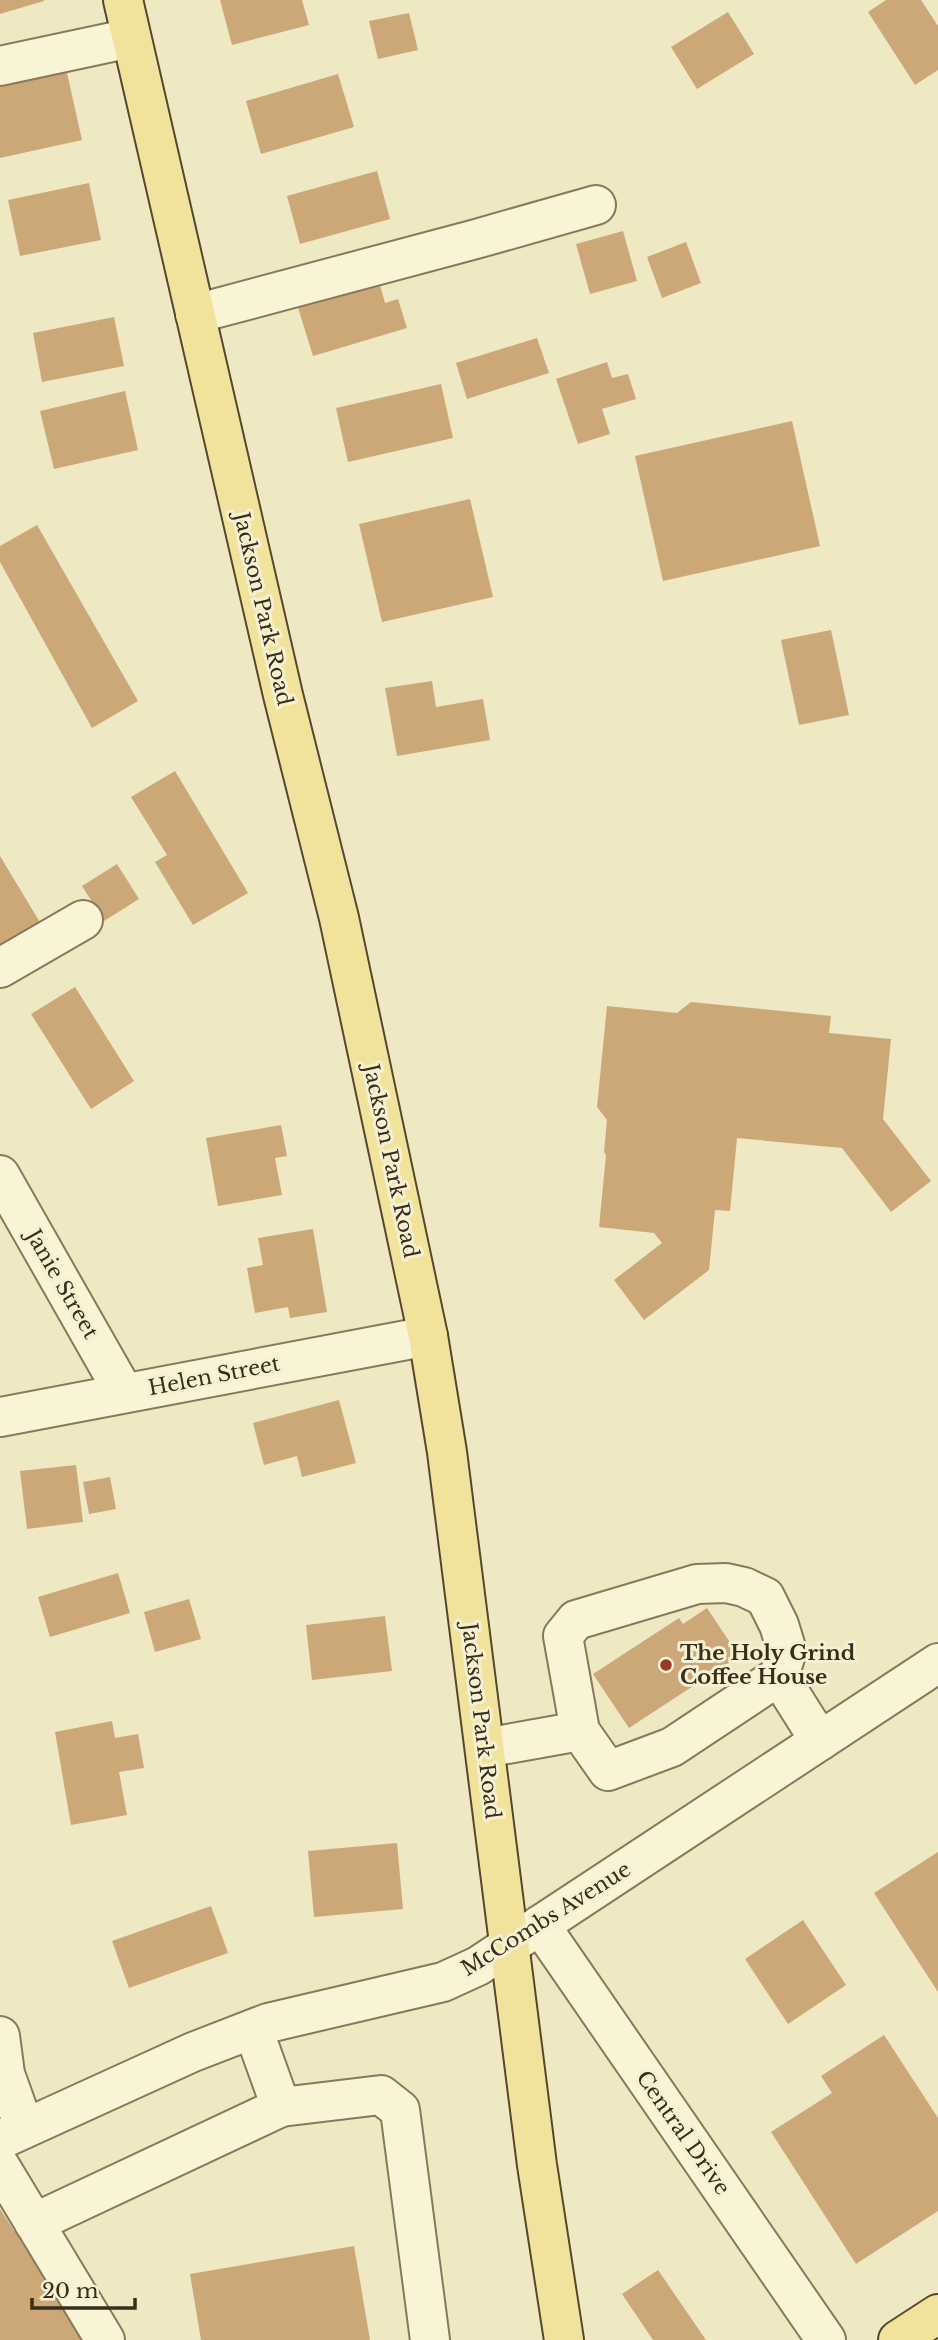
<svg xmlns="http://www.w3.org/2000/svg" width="938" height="2340" font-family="'Libre Baskerville',serif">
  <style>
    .building { fill: #cca879 }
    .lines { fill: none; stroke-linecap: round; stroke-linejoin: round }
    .minor-casing { stroke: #88795a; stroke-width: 42 }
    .major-casing { stroke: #56472e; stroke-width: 42 }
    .minor { stroke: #f9f4d6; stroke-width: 38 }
    .major { stroke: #f1e39b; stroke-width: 38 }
    .poi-dot { fill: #973a2a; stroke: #f5f0d2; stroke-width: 2.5 }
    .labels { text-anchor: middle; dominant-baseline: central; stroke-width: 6; stroke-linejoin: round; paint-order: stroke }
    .street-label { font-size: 21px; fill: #382e1e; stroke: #f5f0d2 }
    .poi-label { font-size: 21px; font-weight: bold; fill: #382e1e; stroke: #f5f0d2; text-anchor: start }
  </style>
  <rect width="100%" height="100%" fill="#eee8c3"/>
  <g class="building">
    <polygon points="0,0 44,0 44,1 0,14"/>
    <polygon points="220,0 302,0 309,25 232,45"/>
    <polygon points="886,0 921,0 938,26 938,70 915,85 868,12"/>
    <polygon points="728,12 754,54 697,89 671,47"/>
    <polygon points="409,13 418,50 378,59 369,21"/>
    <polygon points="65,64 82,140 0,158 0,78"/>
    <polygon points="338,74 354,127 261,154 246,101"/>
    <polygon points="377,171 390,219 300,244 287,196"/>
    <polygon points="89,183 101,240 20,256 8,200"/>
    <polygon points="623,231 637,281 590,294 576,244"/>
    <polygon points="686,242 701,283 662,298 647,257"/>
    <polygon points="377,274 385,303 398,299 407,328 313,356 295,298"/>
    <polygon points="114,317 124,366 42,382 33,333"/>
    <polygon points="537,338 549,373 467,399 456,363"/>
    <polygon points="607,362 612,378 628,374 636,399 602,409 610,434 578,444 556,379"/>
    <polygon points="441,384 453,438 348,462 336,408"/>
    <polygon points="125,391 138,450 54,469 40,411"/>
    <polygon points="792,421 820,546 663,581 635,456"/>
    <polygon points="470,499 493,597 382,622 359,524"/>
    <polygon points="37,525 138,701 92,728 0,562 0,546"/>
    <polygon points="831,630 849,715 799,725 781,640"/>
    <polygon points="432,681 436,707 483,699 490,740 397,756 385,688"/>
    <polygon points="175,771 248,893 193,925 155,862 167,855 131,797"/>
    <polygon points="0,856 44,929 0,956"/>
    <polygon points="117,864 139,899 104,921 82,886"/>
    <polygon points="75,987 134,1081 91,1109 31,1014"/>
    <polygon points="691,1002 831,1016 829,1033 891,1039 883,1119 931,1181 891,1212 842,1148 737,1138 730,1211 715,1210 709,1270 644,1320 614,1280 662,1243 654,1233 599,1227 606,1155 604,1152 607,1120 597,1107 607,1006 677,1013"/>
    <polygon points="281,1125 287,1156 275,1158 282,1195 218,1206 206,1138"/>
    <polygon points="313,1229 327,1312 290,1318 288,1307 255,1313 247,1268 263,1265 258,1238"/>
    <polygon points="339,1400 356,1463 302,1477 297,1456 264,1465 253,1423"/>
    <polygon points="76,1465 83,1522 27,1529 20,1471"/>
    <polygon points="110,1477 116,1509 89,1514 83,1482"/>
    <polygon points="118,1573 130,1613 50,1637 38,1597"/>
    <polygon points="189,1599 201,1639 155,1652 144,1612"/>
    <polygon points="707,1608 739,1656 629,1728 593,1674 679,1618 683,1624"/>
    <polygon points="385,1616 392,1671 312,1680 306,1625"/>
    <polygon points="112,1721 115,1738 138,1734 144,1768 119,1772 127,1815 71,1825 55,1732"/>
    <polygon points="397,1843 403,1909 314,1917 308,1851"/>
    <polygon points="938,1852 938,1992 874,1893"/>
    <polygon points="211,1906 228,1953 129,1988 112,1941"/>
    <polygon points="803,1920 846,1985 788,2024 745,1959"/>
    <polygon points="884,2035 938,2118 938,2211 856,2264 771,2132 832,2093 821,2076"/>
    <polygon points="0,2209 85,2340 0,2340"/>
    <polygon points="354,2246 370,2340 201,2340 190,2274"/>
    <polygon points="658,2270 706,2340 653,2340 622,2294"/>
  </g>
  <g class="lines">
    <defs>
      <g id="minor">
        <polyline points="0,66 131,38"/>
        <polyline points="195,314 476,239 596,205"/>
        <polyline points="0,968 83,920"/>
        <polyline points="0,1175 124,1393"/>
        <polyline points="0,1417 428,1336"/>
        <polyline points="779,1676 672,1747 608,1771 580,1731 563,1636 576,1620 697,1584 726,1583 744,1587 765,1597 779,1625 787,1651 779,1676 820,1741"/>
        <polyline points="485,1748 580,1731"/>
        <polyline points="540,1925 826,2340"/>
        <polyline points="0,2036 5,2074 24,2127"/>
        <polyline points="281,2107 381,2095 400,2110 430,2340"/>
        <polyline points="0,2140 193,2052 268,2023 443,1982 478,1966 938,1663"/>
        <polyline points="0,2166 105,2340"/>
        <polyline points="34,2223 281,2107 253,2029"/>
      </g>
      <g id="major">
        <polyline points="123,0 283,695 339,918 428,1336 447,1452 537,2165 564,2340"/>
        <polyline points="898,2340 938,2314"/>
      </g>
    </defs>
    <use href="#minor" class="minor-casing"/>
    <use href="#major" class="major-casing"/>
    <use href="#minor" class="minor"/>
    <use href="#major" class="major"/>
  </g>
  <circle class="poi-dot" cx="666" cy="1665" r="7"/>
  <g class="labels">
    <g class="street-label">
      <text transform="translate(263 609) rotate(77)">Jackson Park Road</text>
      <text transform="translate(391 1161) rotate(78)">Jackson Park Road</text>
      <text transform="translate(62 1284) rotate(60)">Janie Street</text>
      <text transform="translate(214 1376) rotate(-11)">Helen Street</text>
      <text transform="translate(481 1721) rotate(83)">Jackson Park Road</text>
      <text transform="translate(546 1919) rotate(-32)">McCombs Avenue</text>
      <text transform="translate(683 2133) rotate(55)">Central Drive</text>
    </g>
    <g class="poi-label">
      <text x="680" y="1653">The Holy Grind<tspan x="680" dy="24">Coffee House</tspan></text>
    </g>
  </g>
  <path d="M32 2298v10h103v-10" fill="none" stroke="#382e1e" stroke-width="3.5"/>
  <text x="42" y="2298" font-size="21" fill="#382e1e" stroke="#f5f0d2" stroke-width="5" paint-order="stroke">20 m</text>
</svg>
